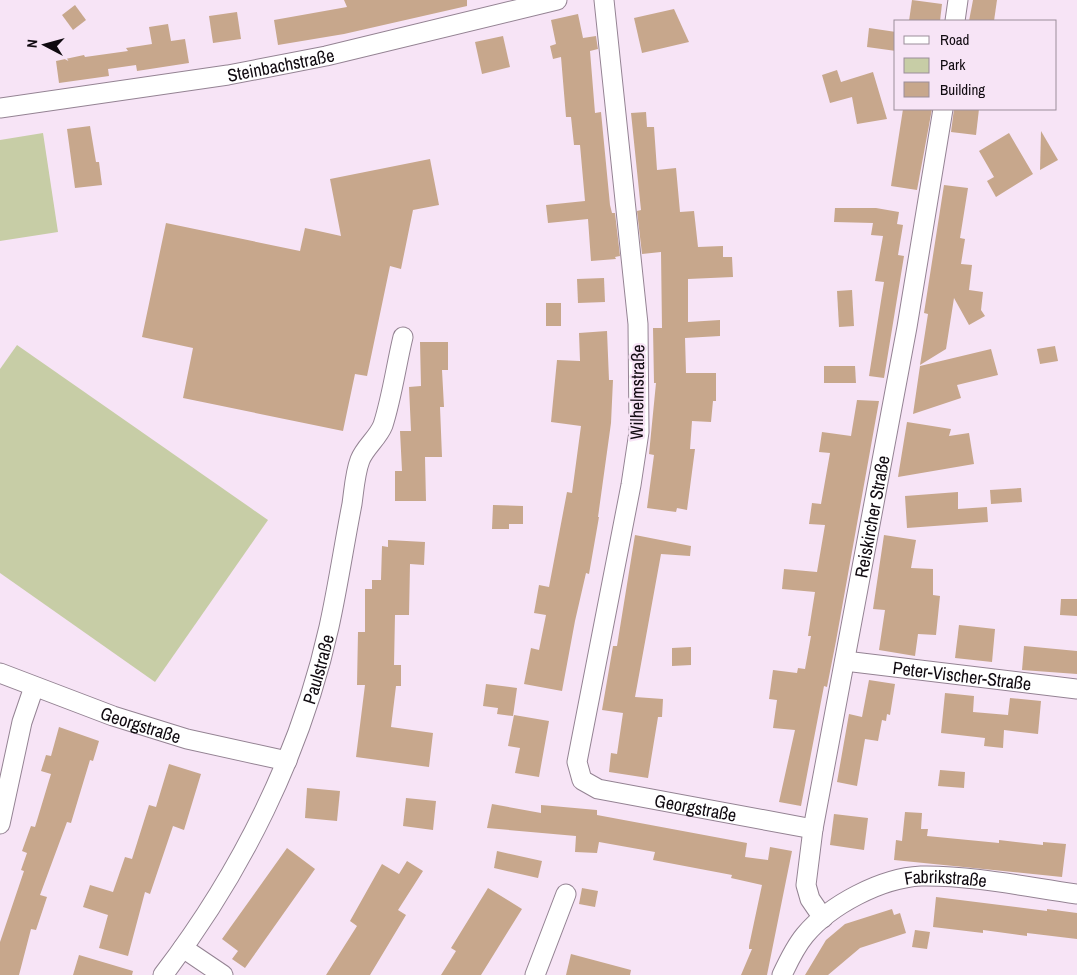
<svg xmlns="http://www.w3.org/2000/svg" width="1077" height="975" font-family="'Archivo Narrow',sans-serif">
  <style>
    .green { fill: #c7cda6 }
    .building { fill: #c7a78c }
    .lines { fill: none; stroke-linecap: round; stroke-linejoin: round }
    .minor-casing { stroke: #948393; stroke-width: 21 }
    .minor { stroke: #fff; stroke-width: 19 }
    .labels { text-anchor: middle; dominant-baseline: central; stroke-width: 4.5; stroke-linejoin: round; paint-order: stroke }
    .street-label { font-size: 18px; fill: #100a10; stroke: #f7e4f6 }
  </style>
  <rect width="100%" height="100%" fill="#f7e4f6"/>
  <g class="green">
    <polygon points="43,133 58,232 0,241 0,140"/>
    <polygon points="17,345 268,520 155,682 0,573 0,369"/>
  </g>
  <g class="building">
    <polygon points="344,0 467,0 467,6 344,34 278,45 274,20 347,7"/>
    <polygon points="912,0 942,4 940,21 909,21"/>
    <polygon points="973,0 997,0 994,21 969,21"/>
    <polygon points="75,5 86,20 73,30 62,15"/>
    <polygon points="674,9 689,42 642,53 634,18"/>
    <polygon points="237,12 241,39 213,43 209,16"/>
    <polygon points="578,14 583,38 596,36 597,43 598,49 590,51 595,113 601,112 610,205 612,213 615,213 620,256 615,257 616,259 591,261 588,219 548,223 546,205 585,201 580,145 574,145 571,117 566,117 561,57 553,59 550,46 556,44 551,20"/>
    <polygon points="168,24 171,41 185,39 189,63 137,71 136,65 108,69 109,76 59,83 56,61 84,55 85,57 128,51 126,48 152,44 149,27"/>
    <polygon points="869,28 896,32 896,51 867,47"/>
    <polygon points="503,36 510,67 482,74 475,42"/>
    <polygon points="837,70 841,82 873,72 887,119 857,124 852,97 830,103 822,75"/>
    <polygon points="903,109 932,109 917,190 891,186"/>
    <polygon points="954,109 979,109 976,135 951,132"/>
    <polygon points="646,112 647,127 654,127 657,170 676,168 680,212 694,211 698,247 723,246 723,257 732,257 733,277 688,279 688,322 720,320 720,336 685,338 686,373 716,373 716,401 713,401 711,422 692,421 690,449 695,449 687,510 677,508 676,512 647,508 654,455 649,454 656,383 654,383 653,328 662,328 661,252 642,254 637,211 641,210 631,113"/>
    <polygon points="90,126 96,162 99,162 102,185 75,188 67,129"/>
    <polygon points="1041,131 1058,160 1040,170"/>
    <polygon points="1009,133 1033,174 996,197 987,181 994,177 979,151"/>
    <polygon points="430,159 439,205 413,210 401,269 390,266 367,376 355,374 343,431 183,398 193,348 142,337 166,223 300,251 305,228 341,236 330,179"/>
    <polygon points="944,185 968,188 960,238 965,239 961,264 972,265 969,290 983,292 981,310 985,316 969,325 954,298 946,349 920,365 928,314 924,313"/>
    <polygon points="835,208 876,208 899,212 897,224 903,225 898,255 904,256 884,378 869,376 884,282 875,281 883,236 871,235 873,223 834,222"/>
    <polygon points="604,278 605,302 578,303 577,279"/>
    <polygon points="852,290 854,326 839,327 837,291"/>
    <rect x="546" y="303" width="15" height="23"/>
    <polygon points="607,331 609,380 613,380 611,423 598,517 599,517 589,574 586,573 575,621 562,691 524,684 531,648 539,650 546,615 534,613 539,585 549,587 567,492 572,493 581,426 551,422 557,360 580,361 579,333"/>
    <polygon points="420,342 448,342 448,370 442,370 444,407 440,407 442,457 425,457 426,501 395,501 395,471 402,471 400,431 411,431 409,387 421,386"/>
    <polygon points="1055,346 1058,361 1040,364 1037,349"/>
    <polygon points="991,349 998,375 957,385 961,398 913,414 920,366"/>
    <polygon points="824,366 855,366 856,383 824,383"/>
    <polygon points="857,400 879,401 836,641 827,687 824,686 801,806 779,802 795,730 773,728 777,700 769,699 773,670 797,673 798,668 805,669 811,636 808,636 815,592 782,589 784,569 817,572 825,525 809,524 812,503 821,504 830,453 819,452 822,432 851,436"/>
    <polygon points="907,422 951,429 949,436 969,433 974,464 898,477"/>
    <polygon points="1021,488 1022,502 991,504 990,490"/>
    <polygon points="958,492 958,509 987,507 988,522 907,528 905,496"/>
    <polygon points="493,505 523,506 523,524 509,524 509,529 492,529"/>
    <polygon points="635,535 691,546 690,556 661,554 635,697 663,699 662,717 658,717 648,778 609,772 611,753 617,754 623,713 602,710 613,646 617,646"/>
    <polygon points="884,535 916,540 911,568 933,569 933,595 940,596 936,635 918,634 915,656 879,650 885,610 873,609"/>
    <polygon points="388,540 425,542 424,565 410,564 409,615 395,615 394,665 401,665 401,686 396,686 391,727 433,733 429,767 356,757 365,685 357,685 358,632 365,632 365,589 372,589 372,580 381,580 382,546 388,547"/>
    <polygon points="1061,599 1077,599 1077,616 1060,615"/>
    <polygon points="959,625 995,629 992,662 955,658"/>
    <polygon points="1024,646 1077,651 1077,674 1022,670"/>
    <polygon points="691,647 691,665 672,666 672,648"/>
    <polygon points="869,680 895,684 890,715 887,714 886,721 882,720 878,741 865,739 857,786 837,782 849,714 862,717"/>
    <polygon points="486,684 517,688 513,716 497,714 498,708 483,706"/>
    <polygon points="945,693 974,696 973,712 1008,715 1010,698 1041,701 1038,734 1004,730 1003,748 984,746 985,738 941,733"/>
    <polygon points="514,715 549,721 539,777 515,773 520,748 508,746"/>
    <polygon points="59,727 99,741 93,761 90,760 71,823 67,822 40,895 47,897 36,930 31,929 19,975 0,975 0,942 24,871 21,870 27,853 22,851 31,826 35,827 51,774 41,771 46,755 51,756"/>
    <polygon points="169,764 201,774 184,830 173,826 150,894 145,892 128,956 99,948 108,915 83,907 90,885 113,892 125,857 132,859 149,805 156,807"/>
    <polygon points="940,770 965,772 964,788 938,786"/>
    <polygon points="307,788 340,791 337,821 305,818"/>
    <polygon points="406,798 436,801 433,830 403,826"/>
    <polygon points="492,804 541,813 541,805 597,810 597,815 747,843 745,857 768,860 770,847 792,851 767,975 741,975 752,949 749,949 749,946 762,885 731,878 732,875 653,860 655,852 599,842 597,853 575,852 576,836 487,828"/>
    <polygon points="905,812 922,813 921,829 928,829 927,836 999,843 999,840 1043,845 1043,842 1066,844 1062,877 894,860 896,840 902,841"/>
    <polygon points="834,814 868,818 864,850 830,845"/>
    <polygon points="287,848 315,869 245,968 232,959 238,951 222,939"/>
    <polygon points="497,851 542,861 538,878 494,868"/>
    <polygon points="407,861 423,871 398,910 406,915 370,975 326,975 357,926 350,921 382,864 399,874"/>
    <polygon points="488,888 522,909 481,975 441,975 456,951 451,948"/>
    <polygon points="582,888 598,891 595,907 579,904"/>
    <polygon points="936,897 1047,911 1047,909 1077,913 1077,939 1027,933 1027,936 983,930 983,933 933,927"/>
    <polygon points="892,909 894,915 900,913 906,933 860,948 828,975 805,975 826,940 845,924"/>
    <polygon points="915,930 930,932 927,949 912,947"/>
    <polygon points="571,954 631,970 630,975 566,975"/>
    <polygon points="79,955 133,971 132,975 73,975"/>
  </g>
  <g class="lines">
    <defs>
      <g id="minor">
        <path id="s1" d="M604,0L638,324L639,432L631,485L577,762L582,780L598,789L813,829"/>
        <polyline points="955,21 958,0"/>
        <path id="s2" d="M0,108L228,75L326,56L557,0"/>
        <path id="s3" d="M845,661L1077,689"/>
        <path id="s4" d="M0,673L113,716L187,739L287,761"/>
        <polyline points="0,824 22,722 34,687"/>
        <path id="s5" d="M823,918L810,899L806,885L813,829L907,327L943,109"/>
        <polyline points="183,948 223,975"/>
        <path id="s6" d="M163,975C241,873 301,753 329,627C338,586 344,545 352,504C354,490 355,473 360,460C365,447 378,438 383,425C392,397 396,366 403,337"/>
        <polyline points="535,975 566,894"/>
        <path id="s7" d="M782,975C788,962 795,947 805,935C830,905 881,878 921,876C971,875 1027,887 1077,894"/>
      </g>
    </defs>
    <use href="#minor" class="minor-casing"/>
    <use href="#minor" class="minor"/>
  </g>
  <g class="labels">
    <g class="street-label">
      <text stroke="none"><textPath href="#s2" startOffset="284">Steinbachstraße</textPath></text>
      <text transform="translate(637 392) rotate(-89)">Wilhelmstraße</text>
      <text stroke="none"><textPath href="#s5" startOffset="412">Reiskircher Straße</textPath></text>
      <text stroke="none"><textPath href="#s6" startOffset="345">Paulstraße</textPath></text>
      <text stroke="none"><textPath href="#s3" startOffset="118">Peter-Vischer-Straße</textPath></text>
      <text stroke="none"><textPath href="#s4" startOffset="150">Georgstraße</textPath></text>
      <text stroke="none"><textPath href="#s1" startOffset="906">Georgstraße</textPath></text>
      <text stroke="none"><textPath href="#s7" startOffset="204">Fabrikstraße</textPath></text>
    </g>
  </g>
  <rect x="894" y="20" width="162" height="90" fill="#f7e4f6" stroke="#9b8d9a"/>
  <rect x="904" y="36" width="25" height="8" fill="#ffffff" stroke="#9b8d9a"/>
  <text x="940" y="45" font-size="15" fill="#100a10">Road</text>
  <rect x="904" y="58" width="25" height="15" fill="#c7cda6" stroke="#9b8d9a"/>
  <text x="940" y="70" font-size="15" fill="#100a10">Park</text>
  <rect x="904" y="82" width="25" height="15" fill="#c7a78c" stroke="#9b8d9a"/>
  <text x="940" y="95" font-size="15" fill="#100a10">Building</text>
  <g transform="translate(45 45) rotate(276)" stroke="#f7e4f6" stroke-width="4" paint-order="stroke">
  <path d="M0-4L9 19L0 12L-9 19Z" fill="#100a10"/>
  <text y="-8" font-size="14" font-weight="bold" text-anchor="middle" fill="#100a10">N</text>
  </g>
</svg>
